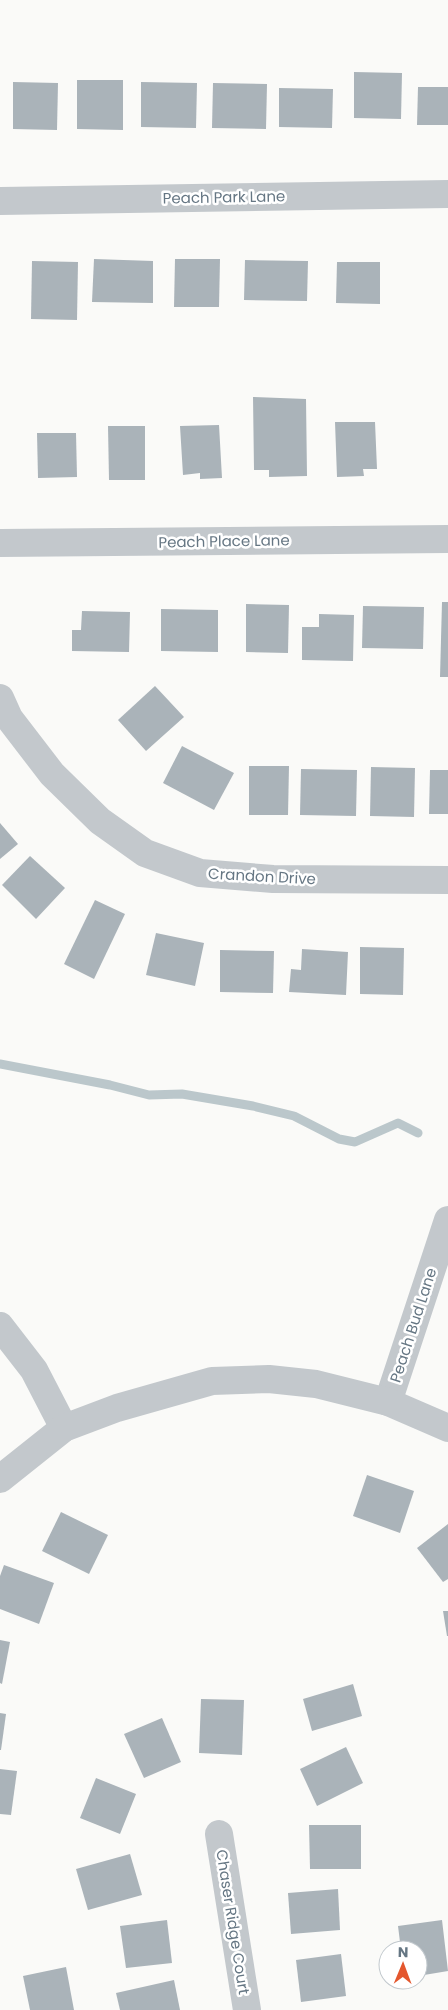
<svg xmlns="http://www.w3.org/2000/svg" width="448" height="2010" font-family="Poppins,sans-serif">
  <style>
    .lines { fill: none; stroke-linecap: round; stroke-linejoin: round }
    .stream { stroke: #bbc7cb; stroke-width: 9 }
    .building { fill: #aab3b9 }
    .minor { stroke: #c3c8cc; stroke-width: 28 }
    .labels { text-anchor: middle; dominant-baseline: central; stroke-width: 5; stroke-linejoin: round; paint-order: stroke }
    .street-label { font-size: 15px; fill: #657683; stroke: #fff }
  </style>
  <rect width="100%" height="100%" fill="#fafaf8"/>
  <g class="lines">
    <polyline class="stream" points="0,1064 110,1085 149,1095 182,1094 253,1106 294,1116 339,1139 355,1142 398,1123 418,1133"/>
  </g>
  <g class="building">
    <polygon points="354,72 402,73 401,119 354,118"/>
    <polygon points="77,80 123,80 123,130 77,129"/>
    <polygon points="13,82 58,83 57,130 13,129"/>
    <polygon points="141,82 197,83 196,128 141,127"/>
    <polygon points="213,83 267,84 266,129 212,128"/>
    <polygon points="418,87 448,87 448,125 417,125"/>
    <polygon points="279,88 333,89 332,128 279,127"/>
    <polygon points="94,259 153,261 153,303 92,302"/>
    <polygon points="175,259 220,259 219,307 174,307"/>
    <polygon points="245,260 308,261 307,301 244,300"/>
    <polygon points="32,261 78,262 77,320 31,319"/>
    <polygon points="337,262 380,262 380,304 336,303"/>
    <polygon points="253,397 306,399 307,476 269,477 269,470 254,470"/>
    <polygon points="335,422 375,422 377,469 363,469 364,476 337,477"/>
    <polygon points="219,425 222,478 200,479 200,473 183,475 180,426"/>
    <polygon points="108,426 145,426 145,480 109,480"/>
    <polygon points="37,433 76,433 77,477 38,478"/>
    <polygon points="442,602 448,602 448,677 440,677"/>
    <polygon points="246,604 289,605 288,653 246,652"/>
    <polygon points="363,606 424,607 423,649 362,648"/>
    <polygon points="161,609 218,610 218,652 161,651"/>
    <polygon points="82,611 130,612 129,652 72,651 72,630 81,630"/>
    <polygon points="319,614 354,615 353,661 302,660 302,627 319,627"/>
    <polygon points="155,686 184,717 146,751 118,720"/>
    <polygon points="182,746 234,773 214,810 163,783"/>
    <polygon points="249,766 289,766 288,815 249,815"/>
    <polygon points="371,767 415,768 414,817 370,816"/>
    <polygon points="301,769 357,770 356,816 300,815"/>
    <polygon points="430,770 448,770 448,814 429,814"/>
    <polygon points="0,823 18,844 0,859"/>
    <polygon points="30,856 65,888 36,919 2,885"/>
    <polygon points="95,900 125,914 94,979 64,964"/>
    <polygon points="156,933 204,943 195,986 146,975"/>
    <polygon points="360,947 404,948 403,995 360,994"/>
    <polygon points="302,949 348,952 346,995 289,992 291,969 301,970"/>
    <polygon points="220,950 274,951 273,993 220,992"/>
    <polygon points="367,1475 414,1491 400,1533 353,1516"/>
    <polygon points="61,1512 108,1535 89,1574 42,1551"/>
    <polygon points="448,1524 448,1579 443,1582 417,1548"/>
    <polygon points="4,1565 54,1583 39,1624 0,1609 0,1576"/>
    <polygon points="443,1611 448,1611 448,1636 447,1636"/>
    <polygon points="0,1640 10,1642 2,1684 0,1683"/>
    <polygon points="353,1684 362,1716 312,1731 303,1699"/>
    <polygon points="201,1699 244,1700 242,1755 199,1753"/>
    <polygon points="0,1713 6,1714 1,1750 0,1750"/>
    <polygon points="162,1718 181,1762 144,1778 124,1734"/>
    <polygon points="346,1747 363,1783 317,1806 300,1769"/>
    <polygon points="0,1769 17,1771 11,1815 0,1814"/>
    <polygon points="96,1778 136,1794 120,1834 80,1818"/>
    <polygon points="309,1825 361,1825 361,1869 310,1869"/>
    <polygon points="130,1854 142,1895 88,1910 76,1869"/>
    <polygon points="338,1889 340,1930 291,1934 288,1893"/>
    <polygon points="167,1920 172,1963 126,1968 120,1926"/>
    <polygon points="442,1920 448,1971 418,1976 418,1950 401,1950 398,1926"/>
    <polygon points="341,1954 346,1996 301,2002 296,1960"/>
    <polygon points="66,1967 74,2010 30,2010 23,1976"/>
    <polygon points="174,1980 180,2010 120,2010 116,1993"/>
  </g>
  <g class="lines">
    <g class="minor">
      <polyline points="0,201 448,194"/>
      <polyline points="0,543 448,539"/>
      <polyline points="0,698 9,718 52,774 100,821 145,853 200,873 273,879 448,880"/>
      <polyline points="0,1326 34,1370 64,1428"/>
      <polyline points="388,1402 448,1220"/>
      <polyline points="0,1479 64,1428 117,1408 212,1381 269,1379 316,1384 388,1402 448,1428"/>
      <polyline points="219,1834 247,2010"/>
    </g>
  </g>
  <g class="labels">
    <g class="street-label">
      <text transform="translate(224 197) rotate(-1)">Peach Park Lane</text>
      <text transform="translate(224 541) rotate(-1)">Peach Place Lane</text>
      <text transform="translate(262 876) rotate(3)">Crandon Drive</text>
      <text transform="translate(413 1325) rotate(-72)">Peach Bud Lane</text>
      <text transform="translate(233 1922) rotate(81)">Chaser Ridge Court</text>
    </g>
  </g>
  <g transform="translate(403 1965) rotate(1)"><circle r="24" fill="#ffffff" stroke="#c1c8cd"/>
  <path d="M0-4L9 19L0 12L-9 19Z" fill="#e4572e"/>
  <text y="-8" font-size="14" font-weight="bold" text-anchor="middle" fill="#657683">N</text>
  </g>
</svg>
